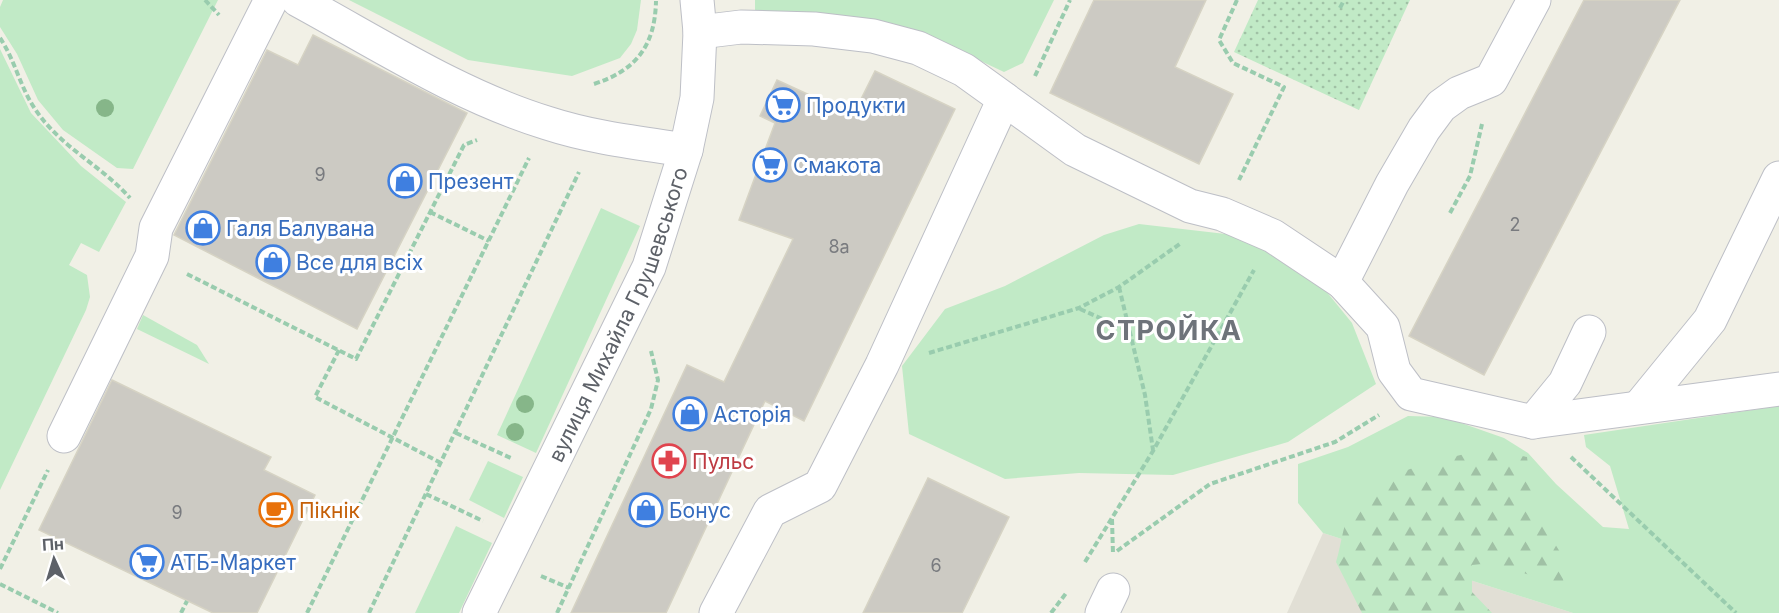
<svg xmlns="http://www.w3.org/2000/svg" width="1779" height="613" font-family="Inter,sans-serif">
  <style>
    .education { fill: #e1dfd5 }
    .green { fill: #c1eac6 }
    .forest { fill: url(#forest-firs) }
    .park { fill: url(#park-dots) }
    .building { fill: #cccac3; stroke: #d6d3c4; stroke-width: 1.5 }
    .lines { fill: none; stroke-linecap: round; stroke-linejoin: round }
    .minor-casing { stroke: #bdbfc6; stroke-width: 35 }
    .path { stroke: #99ccae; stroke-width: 4; stroke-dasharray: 6 3; stroke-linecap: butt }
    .minor { stroke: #fff; stroke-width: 33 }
    .tree { fill: #86b689 }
    .labels { text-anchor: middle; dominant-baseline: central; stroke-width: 6; stroke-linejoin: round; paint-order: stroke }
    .number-label { font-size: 18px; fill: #797b7f }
    .shop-label { font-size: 21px; fill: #366cbe; stroke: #fff; text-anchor: start }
    .street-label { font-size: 21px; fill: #5d6168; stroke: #fff }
    .health-label { font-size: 21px; fill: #be3a42; stroke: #fff; text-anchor: start }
    .food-label { font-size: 21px; fill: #c56008; stroke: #fff; text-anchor: start }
    .district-label { font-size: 27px; font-weight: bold; letter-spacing: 1.5px; fill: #6e737a; stroke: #fff }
  </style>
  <defs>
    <pattern id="forest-firs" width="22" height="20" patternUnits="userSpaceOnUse" patternTransform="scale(1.5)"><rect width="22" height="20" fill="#c1eac6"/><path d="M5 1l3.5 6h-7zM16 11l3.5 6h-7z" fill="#a0c1a5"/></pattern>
    <pattern id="park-dots" width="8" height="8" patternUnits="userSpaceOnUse" patternTransform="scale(1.5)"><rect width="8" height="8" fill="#c1eac6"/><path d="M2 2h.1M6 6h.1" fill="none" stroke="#a0c1a5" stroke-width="1.8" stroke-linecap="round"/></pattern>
  </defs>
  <rect width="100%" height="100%" fill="#f1f0e6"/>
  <polygon class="education" points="1323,533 1573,613 1287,613"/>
  <g class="green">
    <polygon points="3,0 218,0 133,169 117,168 63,130 38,100 17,54 0,27 0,7"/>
    <polygon points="349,0 641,0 637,30 631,44 620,58 572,76 468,60"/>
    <polygon points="755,0 1054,0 1023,63 1004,72 913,29 840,16 755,12"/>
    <polygon points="0,49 31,113 81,166 126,202 99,252 81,243 69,265 87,275 90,297 86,310 0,490"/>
    <polygon points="601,208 640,226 536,453 497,435"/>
    <polygon points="1139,224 1243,236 1313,275 1352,323 1376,384 1288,442 1173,475 1079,473 1005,479 909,434 902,366 945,309 1005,286 1104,235"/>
    <polygon points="143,315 197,345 209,364 137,329"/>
    <polygon points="1779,406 1779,613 1573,613 1323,533 1298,503 1298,464 1348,447 1408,416 1444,417 1504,438 1528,453 1556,484 1603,527 1629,529 1610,466 1586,447 1584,435"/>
    <polygon points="488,461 523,477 504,518 469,500"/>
    <polygon points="456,526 492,543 459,613 415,613"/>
  </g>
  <path class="forest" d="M1488,449L1527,457L1534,510L1560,552L1564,586L1492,563L1472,565V592L1492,613H1362L1336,562C1341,547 1343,522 1352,509C1382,468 1441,460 1488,449Z"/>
  <polygon class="park" points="1258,0 1410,0 1359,110 1234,52"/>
  <g class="building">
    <polygon points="1094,0 1206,0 1175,67 1233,94 1199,164 1050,93"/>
    <polygon points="1584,0 1680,0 1484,375 1409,336"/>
    <polygon points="313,35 467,113 357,329 174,235 267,50 298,65"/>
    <polygon points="875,71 955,109 804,421 765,401 666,613 571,613 687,365 724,382 793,239 739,220 775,123 760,116 777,80 853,115"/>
    <polygon points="112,380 271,457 264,470 315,495 257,613 213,613 39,530"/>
    <polygon points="928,478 1009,517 962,613 863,613"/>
  </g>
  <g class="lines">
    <defs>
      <g id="minor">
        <path d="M298,0C379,44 459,96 547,123C593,138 639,143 686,150"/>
        <polyline points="700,32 741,27 814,29 873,36 918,48 964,70 1075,150 1190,206 1222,214 1273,236 1342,282 1392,184 1424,129 1441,106 1459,93 1491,80 1534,0"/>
        <polyline points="1342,282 1383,327 1394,371 1411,394 1533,422 1565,383 1589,332"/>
        <polyline points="1639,407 1710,320 1779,178"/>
        <polyline points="1533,422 1779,389"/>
        <polyline points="64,436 152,256 156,228 271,0"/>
        <path id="s1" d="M479,613L649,267L686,150L697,98L700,32L697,0"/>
        <polyline points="716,613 770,511 820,486 882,365 1004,99"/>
        <polyline points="1102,613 1113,590"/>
      </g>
    </defs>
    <use href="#minor" class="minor-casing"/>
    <g class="path">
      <polyline points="205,0 219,15"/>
      <polyline points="1237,0 1219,40 1233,63 1284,87 1239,180"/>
      <polyline points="1340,8 1344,0"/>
      <path d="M0,38C15,60 20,87 35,109C61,148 101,165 130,198"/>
      <polyline points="1035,76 1070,0"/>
      <path d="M594,84C637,70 655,45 656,1"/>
      <polyline points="430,212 489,241"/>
      <polyline points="1450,213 1470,176 1482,124"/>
      <polyline points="187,274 356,359 464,145 477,140"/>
      <polyline points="1119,287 1145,395 1153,450"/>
      <polyline points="1080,309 1129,331"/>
      <polyline points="339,350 315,397 441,463"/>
      <polyline points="929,353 1079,308 1119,287 1181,243"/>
      <polyline points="456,433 513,459"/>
      <polyline points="1571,457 1736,613"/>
      <polyline points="426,494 483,521"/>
      <polyline points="1112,519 1113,554"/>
      <polyline points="1117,551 1210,484 1335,442 1379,415"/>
      <polyline points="1085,562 1153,451 1254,270"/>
      <polyline points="0,569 48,470"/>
      <polyline points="541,576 569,588"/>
      <polyline points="0,584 58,613"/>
      <polyline points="181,613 187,601"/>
      <polyline points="307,613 529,158"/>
      <polyline points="369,613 579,172"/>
      <polyline points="557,613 651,409 658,380 651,351"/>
      <polyline points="1051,613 1067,592"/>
    </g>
    <use href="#minor" class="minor"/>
  </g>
  <g class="tree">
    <circle cx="105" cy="108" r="9"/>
    <circle cx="525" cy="404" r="9"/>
    <circle cx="515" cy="432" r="9"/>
  </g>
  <defs>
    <symbol id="supermarket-ring" viewBox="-11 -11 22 22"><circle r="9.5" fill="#fff" stroke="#3f7fe0" stroke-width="1.5"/><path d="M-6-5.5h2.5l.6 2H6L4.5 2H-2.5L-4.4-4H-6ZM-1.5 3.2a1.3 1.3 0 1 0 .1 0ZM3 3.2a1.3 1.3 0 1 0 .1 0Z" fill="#3f7fe0"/></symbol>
    <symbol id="shop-ring" viewBox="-11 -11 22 22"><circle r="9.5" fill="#fff" stroke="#3f7fe0" stroke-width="1.5"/><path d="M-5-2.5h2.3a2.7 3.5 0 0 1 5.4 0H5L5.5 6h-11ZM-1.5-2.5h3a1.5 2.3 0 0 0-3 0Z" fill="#3f7fe0"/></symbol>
    <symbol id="pharmacy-ring" viewBox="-11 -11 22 22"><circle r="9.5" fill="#fff" stroke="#e0444e" stroke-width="1.5"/><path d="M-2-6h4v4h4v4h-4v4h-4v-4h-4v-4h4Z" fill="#e0444e"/></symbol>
    <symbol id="cafe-ring" viewBox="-11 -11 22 22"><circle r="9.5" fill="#fff" stroke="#e8710a" stroke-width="1.5"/><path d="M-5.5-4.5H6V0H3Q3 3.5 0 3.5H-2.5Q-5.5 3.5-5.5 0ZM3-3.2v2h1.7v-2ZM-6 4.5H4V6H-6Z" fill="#e8710a"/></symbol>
  </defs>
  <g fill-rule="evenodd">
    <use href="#supermarket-ring" x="764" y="86" width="38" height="38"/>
    <use href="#supermarket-ring" x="751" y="146" width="38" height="38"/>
    <use href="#shop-ring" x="386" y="162" width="38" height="38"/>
    <use href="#shop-ring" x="184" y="209" width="38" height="38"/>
    <use href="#shop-ring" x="254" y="243" width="38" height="38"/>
    <use href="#shop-ring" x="671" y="395" width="38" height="38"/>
    <use href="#pharmacy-ring" x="650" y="442" width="38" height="38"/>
    <use href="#cafe-ring" x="257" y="491" width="38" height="38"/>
    <use href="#shop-ring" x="627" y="491" width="38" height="38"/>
    <use href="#supermarket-ring" x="128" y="543" width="38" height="38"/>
  </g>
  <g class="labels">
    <g class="number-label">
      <text x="320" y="174">9</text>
      <text x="1515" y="224">2</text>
      <text x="839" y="246">8а</text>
      <text x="177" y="512">9</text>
      <text x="936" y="565">6</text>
    </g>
    <g class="shop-label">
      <text x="806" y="105">Продукти</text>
      <text x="793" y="165">Смакота</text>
      <text x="428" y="181">Презент</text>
      <text x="226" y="228">Галя Балувана</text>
      <text x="296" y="262">Все для всіх</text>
      <text x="713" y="414">Асторія</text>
      <text x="669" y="510">Бонус</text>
      <text x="170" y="562">АТБ-Маркет</text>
    </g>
    <g class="street-label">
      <text stroke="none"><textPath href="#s1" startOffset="330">вулиця Михайла Грушевського</textPath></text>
    </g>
    <g class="health-label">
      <text x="692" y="461">Пульс</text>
    </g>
    <g class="food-label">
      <text x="299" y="510">Пікнік</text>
    </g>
    <g class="district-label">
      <text x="1169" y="330">СТРОЙКА</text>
    </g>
  </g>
  <g transform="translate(54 559) rotate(356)" stroke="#ffffff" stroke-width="4.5" paint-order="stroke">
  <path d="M0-4.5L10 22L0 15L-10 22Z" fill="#5d6168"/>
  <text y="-9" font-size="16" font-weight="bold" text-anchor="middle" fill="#5d6168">Пн</text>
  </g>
</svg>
